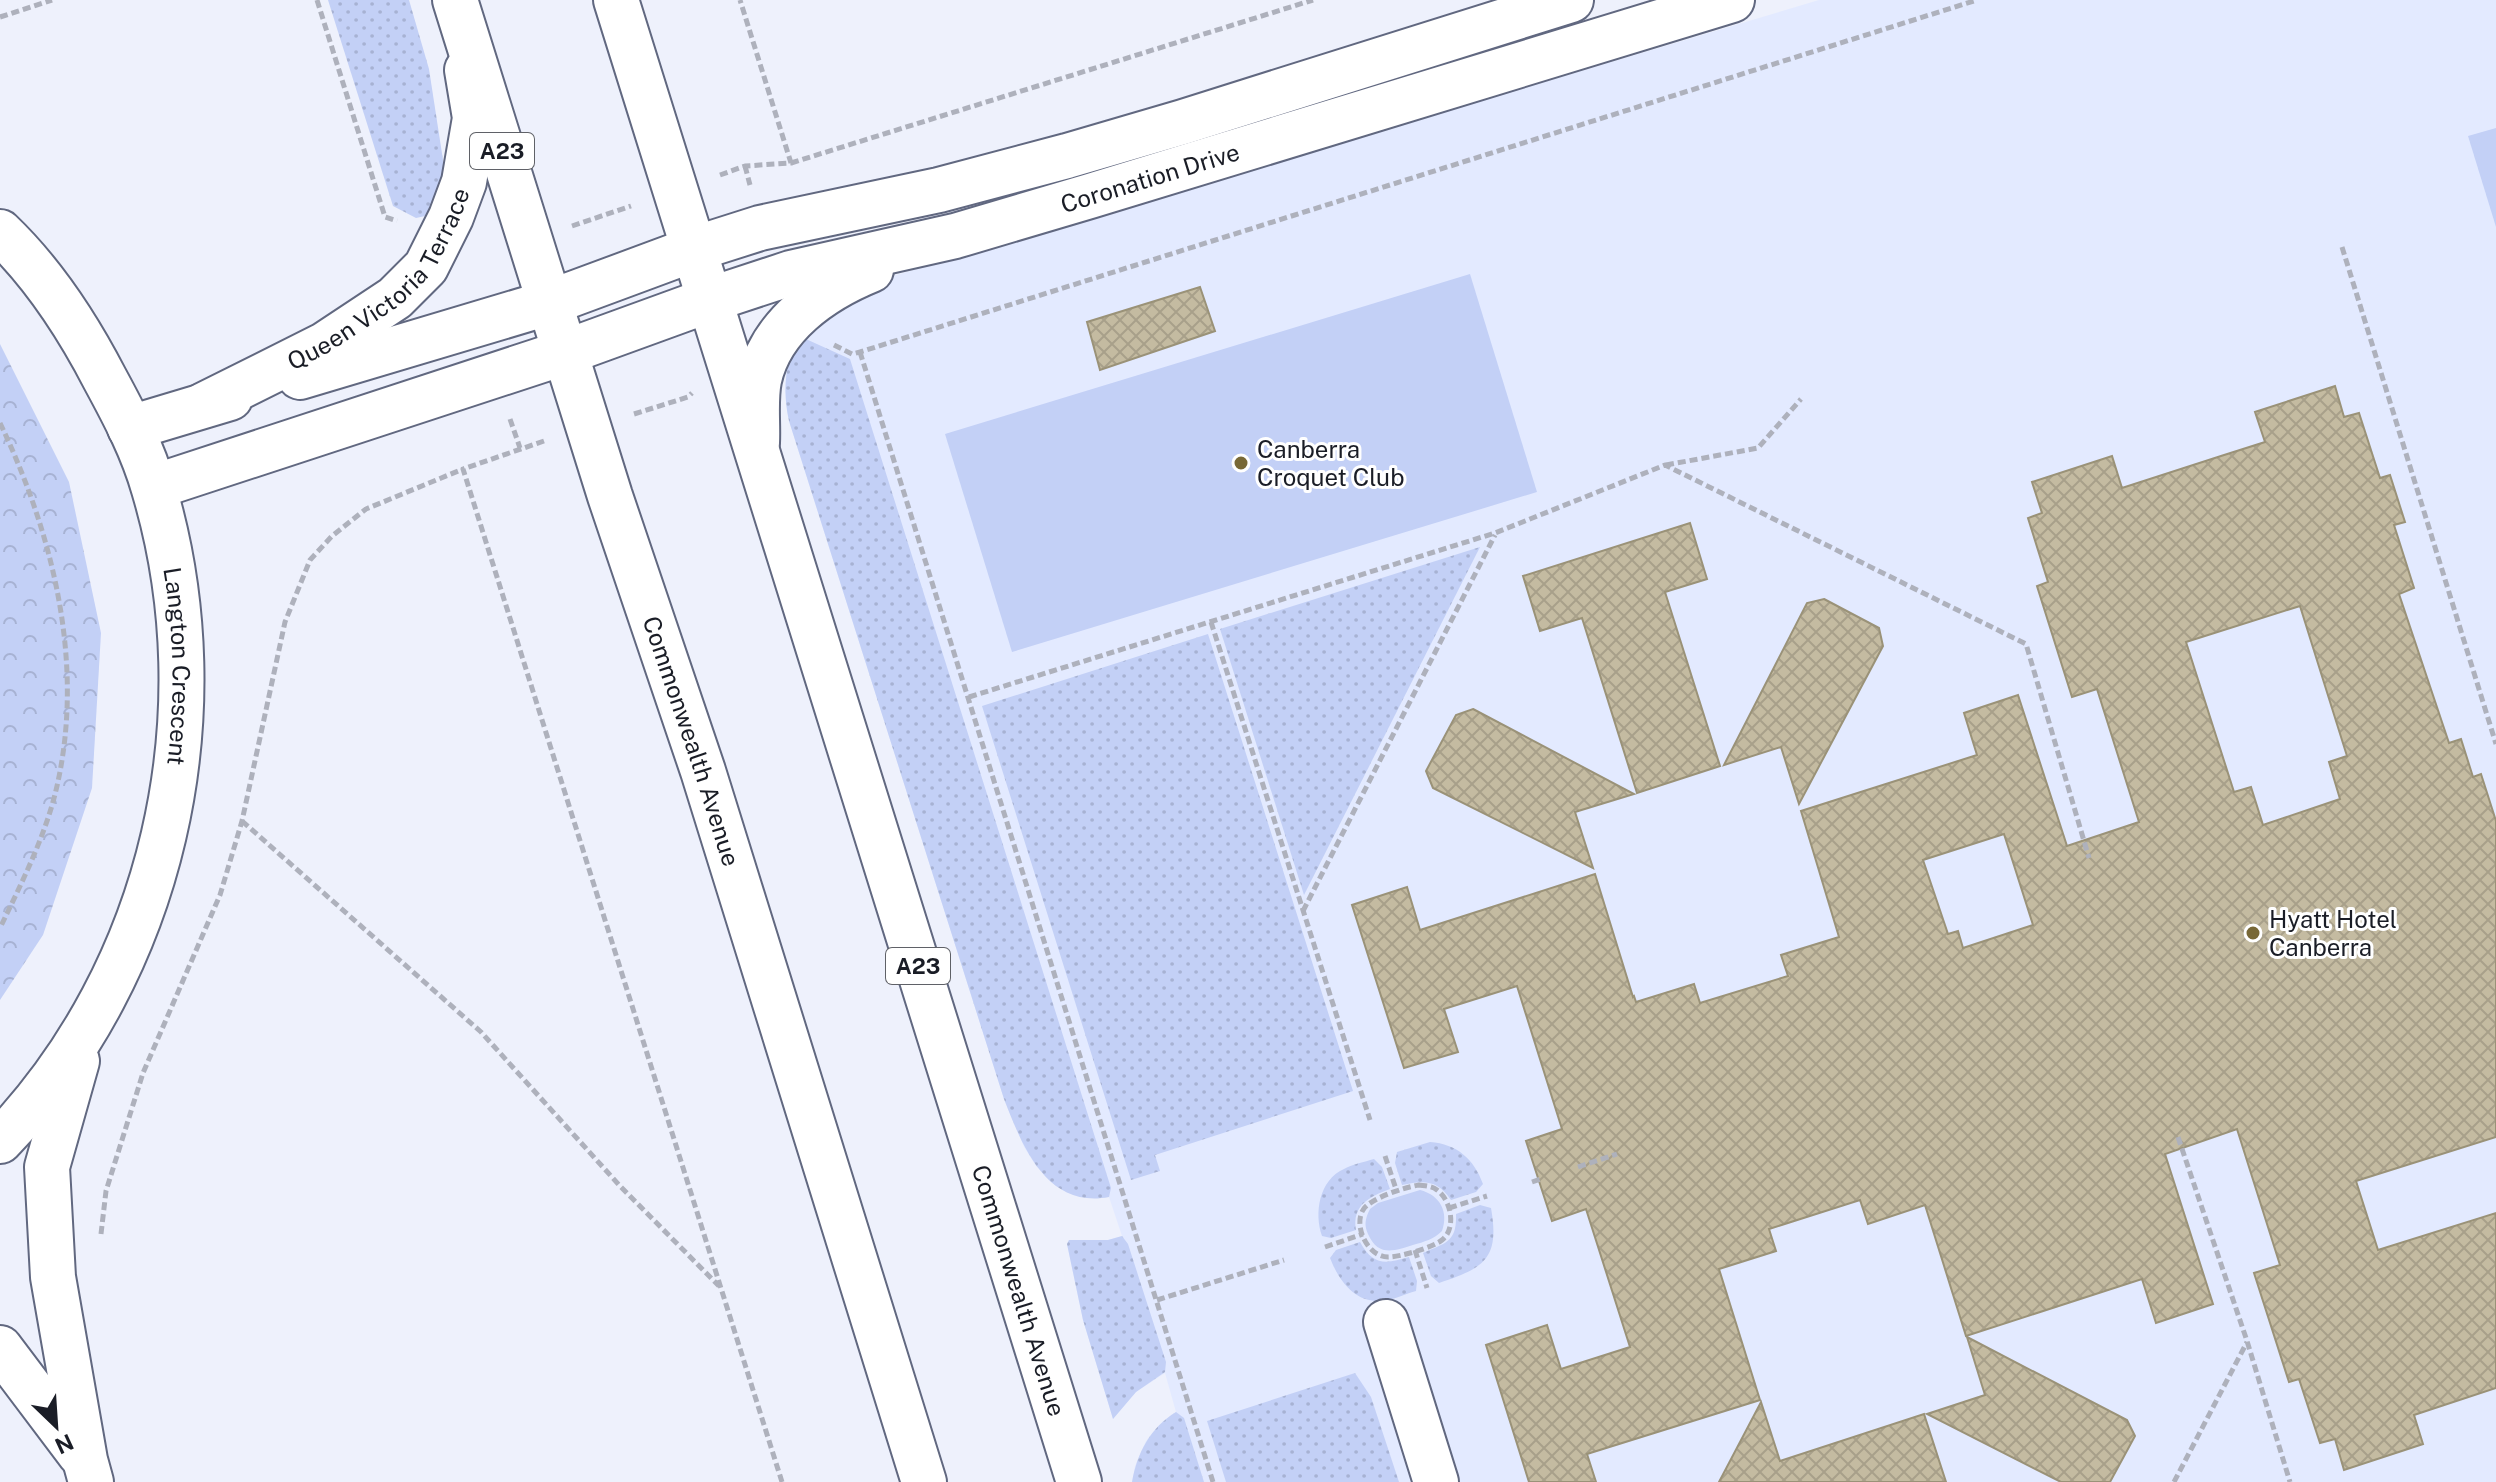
<svg xmlns="http://www.w3.org/2000/svg" width="2496" height="1482" font-family="'Public Sans',sans-serif">
  <style>
    .built { fill: #e3eaff }
    .grass { fill: url(#grass-dots) }
    .park { fill: url(#park-crowns) }
    .garden { fill: #c3d0f6 }
    .building { fill: url(#building-cross-hatch); stroke: #9a9278; stroke-width: 2; fill-rule: evenodd }
    .lines { fill: none; stroke-linecap: round; stroke-linejoin: round }
    .street-casing { stroke: #616880; stroke-width: 48 }
    .secondary-casing { stroke: #616880; stroke-width: 48 }
    .highway-casing { stroke: #616880; stroke-width: 48 }
    .path { stroke: #aeb1bc; stroke-width: 5; stroke-dasharray: 8 4; stroke-linecap: butt }
    .street { stroke: #fff; stroke-width: 44 }
    .secondary { stroke: #fff; stroke-width: 44 }
    .highway { stroke: #fff; stroke-width: 44 }
    .poi-dot { fill: #786836; stroke: #fff; stroke-width: 3 }
    .labels { text-anchor: middle; dominant-baseline: central; stroke-width: 6; stroke-linejoin: round; paint-order: stroke }
    .shield { fill: #fff; stroke: #5f6167; stroke-width: 2 }
    .shield-label { font-size: 22px; font-weight: bold; fill: #1a1d26 }
    .street-label { font-size: 24px; fill: #1a1d26; stroke: #fff }
    .poi-label { font-size: 24px; fill: #1a1d26; stroke: #fff; text-anchor: start }
  </style>
  <defs>
    <pattern id="grass-dots" width="8" height="8" patternUnits="userSpaceOnUse" patternTransform="scale(2)"><rect width="8" height="8" fill="#c3d0f6"/><path d="M2 2h.1M6 6h.1" fill="none" stroke="#a7b2d3" stroke-width="1.8" stroke-linecap="round"/></pattern>
    <pattern id="park-crowns" width="20" height="18" patternUnits="userSpaceOnUse" patternTransform="scale(2)"><rect width="20" height="18" fill="#c3d0f6"/><path d="M2 6a3 3 0 1 1 6 0M12 15a3 3 0 1 1 6 0" fill="none" stroke="#a7b2d3"/></pattern>
    <pattern id="building-cross-hatch" width="8" height="8" patternUnits="userSpaceOnUse" patternTransform="scale(2)"><rect width="8" height="8" fill="#c4bba1"/><path d="M0 0l8 8M0 8l8-8" fill="none" stroke="#a8a08a"/></pattern>
  </defs>
  <rect width="100%" height="100%" fill="#eef1fc"/>
  <polygon class="built" points="1819,0 2496,0 2496,1482 1132,1482 1135,1466 1146,1441 1163,1421 1176,1412 1165,1373 1136,1392 1113,1419 1083,1320 1067,1244 1069,1240 1108,1240 1122,1236 1109,1197 1083,1197 1066,1191 1054,1183 1036,1166 1024,1147 1004,1099 789,421 785,391 786,370 794,341 873,282"/>
  <g class="grass">
    <polygon points="328,0 409,0 429,69 443,160 443,176 430,215 416,218 393,206"/>
    <path d="M797,335L850,359L1111,1188L1109,1197C1046,1209 1022,1145 1004,1099L789,421C782,390 786,363 797,335Z"/>
    <polygon points="1480,547 1304,895 1220,629"/>
    <polygon points="1208,634 1353,1091 1155,1155 1160,1171 1131,1180 982,706"/>
    <path d="M1430,1142C1457,1144 1474,1159 1483,1184L1476,1192L1451,1200C1438,1180 1424,1180 1402,1185L1395,1163L1397,1152Z"/>
    <path d="M1374,1159L1382,1167L1390,1189C1369,1197 1352,1205 1356,1230L1331,1238L1322,1236C1314,1213 1319,1180 1344,1169C1353,1164 1364,1162 1374,1159Z"/>
    <path d="M1480,1205L1491,1208C1500,1259 1484,1268 1439,1283L1431,1276L1423,1253C1446,1243 1457,1242 1456,1214Z"/>
    <polygon points="1122,1236 1128,1244 1166,1362 1165,1372 1136,1392 1113,1419 1083,1320 1067,1244 1069,1240 1108,1240"/>
    <path d="M1360,1242C1373,1266 1386,1264 1409,1257L1417,1281L1416,1291C1405,1294 1391,1301 1379,1301C1354,1302 1338,1279 1330,1258L1336,1250Z"/>
    <polygon points="1355,1373 1371,1397 1399,1482 1226,1482 1207,1421"/>
    <path d="M1176,1412L1184,1418L1204,1482H1132C1137,1453 1150,1428 1176,1412Z"/>
  </g>
  <polygon class="park" points="0,344 69,482 101,633 92,788 43,935 0,1000"/>
  <g class="garden">
    <polygon points="2496,128 2496,227 2468,136"/>
    <polygon points="1470,274 1537,492 1012,652 945,434"/>
    <path d="M1420,1190C1440,1195 1449,1212 1442,1231C1434,1239 1424,1242 1413,1245C1394,1251 1378,1257 1368,1234C1364,1225 1365,1219 1370,1209L1378,1203Z"/>
  </g>
  <g class="building">
    <polygon points="1200,287 1215,331 1100,370 1087,322"/>
    <path d="M2335,386L2344,417L2359,413L2380,478L2390,475L2405,522L2394,525L2414,588L2399,594L2449,743L2461,739L2473,777L2481,774L2496,821V1137L2356,1181L2378,1250L2496,1213V1388L2414,1415L2423,1444L2344,1470L2335,1439L2320,1443L2299,1379L2289,1382L2254,1273L2280,1265L2237,1129L2165,1154L2213,1304L2156,1323L2142,1279L1966,1336L1925,1205L1868,1224L1860,1200L1769,1229L1776,1251L1719,1269L1760,1400L1587,1454L1596,1482H1529L1486,1345L1547,1325L1561,1369L1630,1347L1586,1209L1552,1221L1526,1141L1562,1129L1517,986L1444,1009L1458,1052L1404,1068L1352,905L1407,887L1420,930L1595,874L1633,997L1634,996L1636,1002L1694,984L1700,1003L1788,976L1781,955L1839,937L1801,811L1977,755L1964,713L2018,695L2067,846L2139,822L2097,689L2072,697L2037,586L2048,582L2028,518L2042,513L2032,482L2112,456L2122,488L2221,456L2265,442L2255,412ZM2300,606L2347,756L2329,762L2340,799L2263,825L2251,787L2234,792L2186,642ZM2004,834L2033,925L1963,948L1958,931L1948,934L1923,860Z"/>
    <polygon points="1690,523 1707,579 1665,592 1720,766 1637,793 1582,618 1540,631 1523,576"/>
    <polygon points="1824,599 1879,628 1883,646 1799,804 1781,747 1724,765 1807,603"/>
    <polygon points="1473,709 1634,794 1575,812 1593,868 1433,788 1426,771 1456,715"/>
    <polygon points="1967,1337 2127,1420 2135,1436 2110,1482 2061,1482 1927,1414 1985,1395"/>
    <polygon points="1761,1402 1780,1461 1924,1414 1946,1482 1719,1482"/>
  </g>
  <g class="lines">
    <defs>
      <g id="street">
        <path id="s1" d="M0,232C44,274 77,325 105,379C124,414 143,450 154,489C221,714 164,971 0,1141"/>
        <polyline points="300,377 551,302"/>
        <path id="s2" d="M204,405L324,345L395,298L426,267L451,217L464,182L475,118L467,70"/>
        <polyline points="130,428 230,398"/>
        <polyline points="154,487 566,352"/>
        <polyline points="77,1061 47,1167 53,1277 85,1460 91,1482"/>
        <polyline points="1386,1322 1436,1482"/>
        <polyline points="0,1348 80,1454"/>
      </g>
      <g id="secondary">
        <polyline points="694,249 760,228 939,190 1067,156 1183,122 1571,0"/>
        <path id="s3" d="M709,300L791,273L955,236L1090,196L1732,0"/>
        <path d="M757,443C758,423 755,400 759,380C771,325 822,290 871,270"/>
      </g>
      <g id="highway">
        <path id="s4" d="M455,0L610,496L703,771L924,1482"/>
        <path id="s5" d="M616,0L1079,1482"/>
        <polyline points="551,302 694,249"/>
        <polyline points="566,352 709,300"/>
      </g>
    </defs>
    <use href="#street" class="street-casing"/>
    <use href="#secondary" class="secondary-casing"/>
    <use href="#highway" class="highway-casing"/>
    <g class="path">
      <polyline points="317,0 385,217 397,221"/>
      <polyline points="0,17 52,0"/>
      <polyline points="791,163 1313,0"/>
      <polyline points="745,166 750,185"/>
      <polyline points="720,175 745,166 791,163 740,0"/>
      <polyline points="572,226 631,206"/>
      <polyline points="2342,247 2496,744"/>
      <polyline points="834,345 852,354 860,352 1977,0"/>
      <polyline points="860,352 1213,1482"/>
      <polyline points="634,414 688,397 692,393"/>
      <polyline points="510,419 520,448"/>
      <path d="M0,423C53,534 85,663 57,786C46,835 22,882 0,928"/>
      <polyline points="544,441 463,469 782,1482"/>
      <polyline points="1666,465 1758,448 1801,399"/>
      <polyline points="1211,622 1370,1120"/>
      <polyline points="969,697 1495,533 1665,465 2026,644 2089,858"/>
      <polyline points="242,821 481,1032 620,1186 719,1286"/>
      <polyline points="1303,911 1495,535"/>
      <polyline points="2178,1137 2247,1341 2290,1482"/>
      <polyline points="1385,1156 1397,1192"/>
      <polyline points="1578,1167 1617,1154"/>
      <polyline points="1532,1182 1541,1179"/>
      <path d="M1419,1185C1426,1186 1432,1186 1437,1190C1451,1200 1457,1228 1442,1240C1434,1247 1400,1257 1389,1257C1368,1258 1353,1226 1363,1210C1370,1198 1406,1187 1419,1185Z"/>
      <polyline points="1449,1208 1487,1196"/>
      <polyline points="101,1234 106,1191 143,1073 220,895 242,821 285,622 310,560 332,536 366,509 463,469"/>
      <polyline points="1325,1247 1363,1234"/>
      <polyline points="1415,1250 1427,1288"/>
      <polyline points="1157,1300 1284,1260"/>
      <polyline points="2174,1482 2247,1342"/>
    </g>
    <use href="#street" class="street"/>
    <use href="#secondary" class="secondary"/>
    <use href="#highway" class="highway"/>
  </g>
  <g class="poi-dot">
    <circle cx="1241" cy="463" r="8"/>
    <circle cx="2253" cy="933" r="8"/>
  </g>
  <g class="labels">
    <g class="shield">
      <rect x="470" y="133" width="64" height="36" rx="6"/>
      <rect x="886" y="948" width="64" height="36" rx="6"/>
    </g>
    <g class="shield-label">
      <text x="502" y="151">A23</text>
      <text x="918" y="966">A23</text>
    </g>
    <g class="street-label">
      <text stroke="none"><textPath href="#s3" startOffset="458">Coronation Drive</textPath></text>
      <text stroke="none"><textPath href="#s2" startOffset="222">Queen Victoria Terrace</textPath></text>
      <text stroke="none"><textPath href="#s1" startOffset="482">Langton Crescent</textPath></text>
      <text stroke="none"><textPath href="#s4" startOffset="778">Commonwealth Avenue</textPath></text>
      <text stroke="none"><textPath href="#s5" startOffset="1352">Commonwealth Avenue</textPath></text>
    </g>
    <g class="poi-label">
      <text x="1257" y="449">Canberra<tspan x="1257" dy="28">Croquet Club</tspan></text>
      <text x="2269" y="919">Hyatt Hotel<tspan x="2269" dy="28">Canberra</tspan></text>
    </g>
  </g>
  <g transform="translate(56 1426) rotate(155)" stroke="#ffffff" stroke-width="6" paint-order="stroke">
  <path d="M0-6L14 30L0 20L-14 30Z" fill="#1a1d26"/>
  <text y="-12" font-size="22" font-weight="bold" text-anchor="middle" fill="#1a1d26">N</text>
  </g>
</svg>
